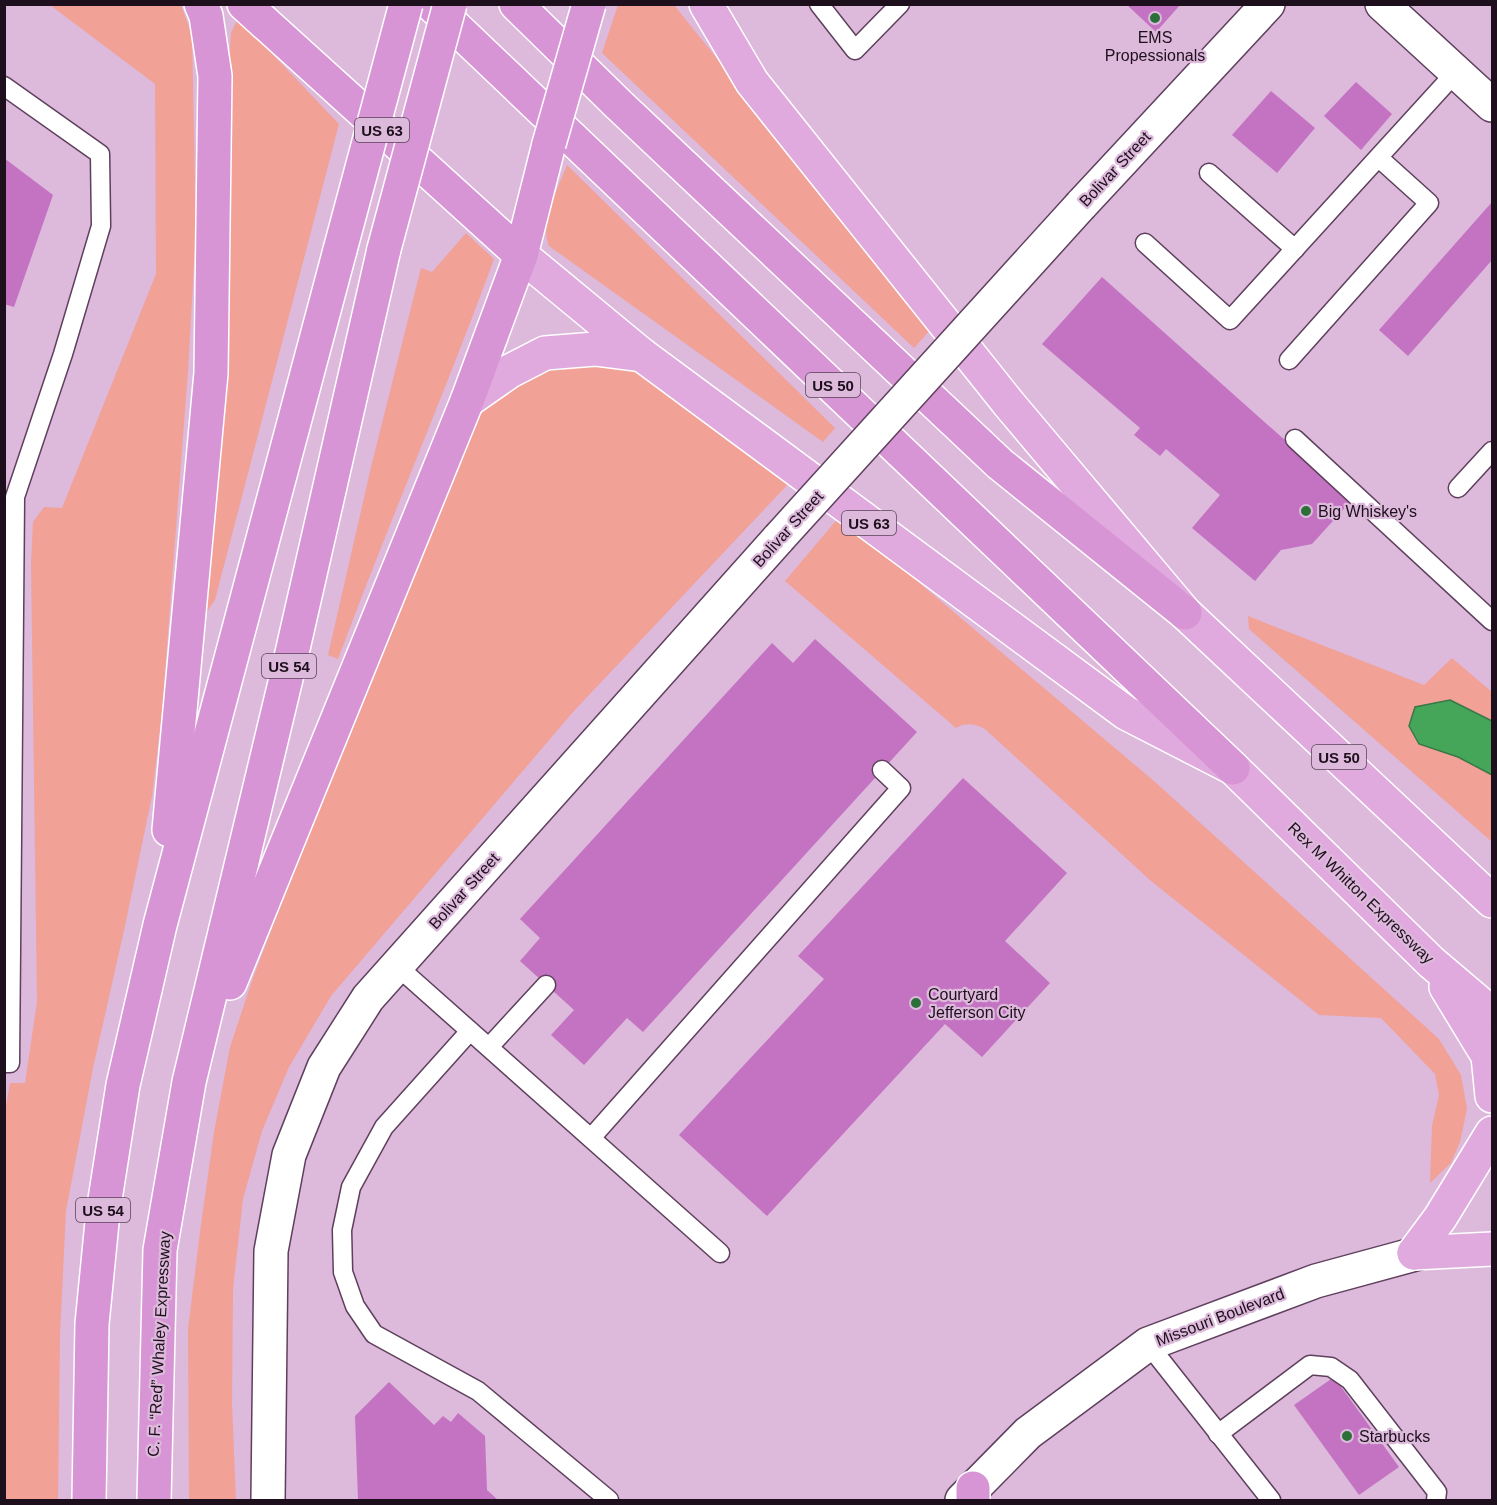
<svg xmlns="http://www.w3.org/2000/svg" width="1497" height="1505" font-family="Helvetica,sans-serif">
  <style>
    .green { fill: #f1a196 }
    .water { fill: #45a559; stroke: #397847; stroke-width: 1.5 }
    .building { fill: #c473c2 }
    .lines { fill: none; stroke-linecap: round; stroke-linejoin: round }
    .service-casing { stroke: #5e405d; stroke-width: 21 }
    .tertiary-casing { stroke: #5e405d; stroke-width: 36 }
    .secondary-casing { stroke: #5e405d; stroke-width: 36 }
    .trunk-casing { stroke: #fff; stroke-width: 36 }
    .motorway-casing { stroke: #fff; stroke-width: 36 }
    .service { stroke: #fff; stroke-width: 18 }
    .tertiary { stroke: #fff; stroke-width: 33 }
    .secondary { stroke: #fff; stroke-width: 33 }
    .trunk { stroke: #e0aade; stroke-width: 33 }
    .motorway { stroke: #d895d6; stroke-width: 33 }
    .tertiary-bridge-casing { stroke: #5e405d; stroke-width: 36; stroke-linecap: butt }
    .motorway-bridge-casing { stroke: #fff; stroke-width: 36; stroke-linecap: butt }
    .tertiary-bridge { stroke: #fff; stroke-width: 33 }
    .motorway-bridge { stroke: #d895d6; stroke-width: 33 }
    .poi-dot { fill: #2c6f39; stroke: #ddb9db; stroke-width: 2 }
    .labels { text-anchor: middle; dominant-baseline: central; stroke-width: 4.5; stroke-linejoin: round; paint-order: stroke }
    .shield { fill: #ddb9db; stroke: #574355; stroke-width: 1.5 }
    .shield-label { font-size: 15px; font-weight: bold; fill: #1d101c }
    .poi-label { font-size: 16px; fill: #1d101c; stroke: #ddb9db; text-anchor: start }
    .street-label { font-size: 16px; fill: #1d101c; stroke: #ddb9db }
  </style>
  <rect width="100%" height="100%" fill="#ddb9db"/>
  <g class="green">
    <polygon points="50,5 181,5 192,35 196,229 188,371 162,712 152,796 125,926 93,1068 66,1211 60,1335 58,1500 5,1500 5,1112 10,1083 25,1083 37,1002 31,563 33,522 44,507 62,508 156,274 155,84"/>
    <polygon points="618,5 674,5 933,327 914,348 602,53"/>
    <polygon points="238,18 339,124 215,600 202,619 230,283 229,63 231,33"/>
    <path d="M567,165L835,428L823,442L549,246C539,221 558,189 567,165Z"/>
    <path d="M466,233L494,259C445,393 388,525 338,659L328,655L372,463L421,268L432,272Z"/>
    <polygon points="613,362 639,372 792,480 573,712 331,996 289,1067 262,1131 243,1199 233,1289 232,1404 236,1500 189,1500 188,1329 200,1232 214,1132 230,1047 253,978 301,852 368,692 457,461 487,401 549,365"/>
    <path d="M840,516L1154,781L1439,1039L1461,1075L1467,1109L1460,1142L1451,1163L1430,1183L1432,1126L1439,1095L1435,1074L1381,1018L1319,1015L1151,881L985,729C975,724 966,722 956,728L785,581Z"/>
    <polygon points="1248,616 1424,685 1452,658 1492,692 1492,721 1450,700 1419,744 1458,757 1492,775 1492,842 1249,629"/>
  </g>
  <polygon class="water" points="1450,700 1492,721 1492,775 1458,757 1419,744 1409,726 1415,707"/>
  <g class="building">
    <polygon points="1126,4 1181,4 1156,32"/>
    <polygon points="1356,82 1392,114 1361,150 1324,116"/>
    <polygon points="1271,91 1315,128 1277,173 1232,135"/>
    <polygon points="4,158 53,195 14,307 4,304"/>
    <polygon points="1492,202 1492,260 1408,356 1379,330"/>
    <polygon points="1102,277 1352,500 1312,544 1281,550 1255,581 1192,528 1220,495 1166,449 1160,456 1134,435 1140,428 1042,344"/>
    <polygon points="815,639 917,732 643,1032 627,1018 584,1065 551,1035 574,1010 520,961 540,938 520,919 772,643 793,663"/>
    <polygon points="963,778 1067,873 1005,941 1050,983 982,1057 945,1024 767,1216 679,1135 824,979 798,956"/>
    <polygon points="1334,1377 1399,1467 1359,1495 1294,1405"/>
    <polygon points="389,1382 434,1425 443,1416 451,1422 458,1413 485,1436 487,1490 498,1500 358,1500 355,1416"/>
  </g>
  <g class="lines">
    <defs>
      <g id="service">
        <polyline points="819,4 855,50 900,4"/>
        <polyline points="4,86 100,154 101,226 63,354 15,497 10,1063 4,1063"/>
        <polyline points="1209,173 1295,249"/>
        <polyline points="1145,243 1230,320 1456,72"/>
        <polyline points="1289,360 1429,203 1379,158"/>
        <polyline points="1295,439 1492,621"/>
        <polyline points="1458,488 1492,451"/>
        <polyline points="397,966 720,1253"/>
        <polyline points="470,1031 384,1127 351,1187 342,1230 343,1272 355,1306 374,1334 478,1391 609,1500"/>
        <polyline points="489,1047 546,985"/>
        <polyline points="591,1138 901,788 882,770"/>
        <polyline points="1148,1344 1271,1500"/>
        <polyline points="1218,1434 1310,1365 1331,1367 1350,1380 1437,1492 1436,1500"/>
      </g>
      <g id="tertiary">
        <polyline points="1081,205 1268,4"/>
        <polyline points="268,1500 271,1251 289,1155 324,1067 368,998 779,538"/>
      </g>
      <g id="secondary">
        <polyline points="1382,4 1492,105"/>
        <polyline points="962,1500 1028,1433 1148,1344 1316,1281 1441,1247"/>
      </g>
      <g id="trunk">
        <polyline points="706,4 752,82 1009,404 1185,613 1492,901"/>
        <polyline points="521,255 642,355 1126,713 1233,768 1431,962 1492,1014"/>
        <polyline points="467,401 510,371 545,353 595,349 642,355"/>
        <polyline points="1446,987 1488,1056 1492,1096"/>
        <polyline points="1414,1253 1440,1218 1492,1133"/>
        <polyline points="1414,1253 1492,1249"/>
      </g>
      <g id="motorway">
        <polyline points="244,4 521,255"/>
        <polyline points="431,4 1233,768"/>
        <polyline points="516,4 618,104 1000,464 1185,613"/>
        <polyline points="169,830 211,373 215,76 206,16 201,4"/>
        <polyline points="230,983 467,401 521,255 549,144"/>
        <polyline points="973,1488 973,1500"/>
        <polyline points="89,1500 92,1324 103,1212 123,1085 160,925 340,250"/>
        <polyline points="154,1500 160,1250 189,1082 289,666 384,249"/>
      </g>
    </defs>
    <use href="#service" class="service-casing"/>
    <use href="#tertiary" class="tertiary-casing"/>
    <use href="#secondary" class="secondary-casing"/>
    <use href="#trunk" class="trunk-casing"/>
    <use href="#motorway" class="motorway-casing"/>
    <use href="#service" class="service"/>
    <use href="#tertiary" class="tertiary"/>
    <use href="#secondary" class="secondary"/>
    <use href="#trunk" class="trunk"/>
    <use href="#motorway" class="motorway"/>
    <defs>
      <polyline id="tertiary-bridge" points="779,538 1081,205"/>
      <g id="motorway-bridge">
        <polyline points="549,144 589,4"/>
        <polyline points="384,249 450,4"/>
        <polyline points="340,250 406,4"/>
      </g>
    </defs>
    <use href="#tertiary-bridge" class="tertiary-bridge-casing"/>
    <use href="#motorway-bridge" class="motorway-bridge-casing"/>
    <use href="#tertiary-bridge" class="tertiary-bridge"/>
    <use href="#motorway-bridge" class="motorway-bridge"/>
  </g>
  <g class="poi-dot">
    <circle cx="1155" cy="18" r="6"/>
    <circle cx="1306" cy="511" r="6"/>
    <circle cx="916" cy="1003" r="6"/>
    <circle cx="1347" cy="1436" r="6"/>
  </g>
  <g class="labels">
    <g class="shield">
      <rect x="355" y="118" width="54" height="24" rx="4.5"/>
      <rect x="806" y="373" width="54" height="24" rx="4.5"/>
      <rect x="842" y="511" width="54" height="24" rx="4.5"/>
      <rect x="262" y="654" width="54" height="24" rx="4.5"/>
      <rect x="1312" y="745" width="54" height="24" rx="4.5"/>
      <rect x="76" y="1198" width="54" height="24" rx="4.5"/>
    </g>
    <g class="shield-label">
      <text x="382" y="130">US 63</text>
      <text x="833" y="385">US 50</text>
      <text x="869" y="523">US 63</text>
      <text x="289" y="666">US 54</text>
      <text x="1339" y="757">US 50</text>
      <text x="103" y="1210">US 54</text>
    </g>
    <g class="poi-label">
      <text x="1155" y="37" text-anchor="middle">EMS<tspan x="1155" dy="18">Propessionals</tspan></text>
      <text x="1318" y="511">Big Whiskey's</text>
      <text x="928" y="994">Courtyard<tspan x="928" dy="18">Jefferson City</tspan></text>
      <text x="1359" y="1436">Starbucks</text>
    </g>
    <g class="street-label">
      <text transform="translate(1115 169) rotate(-47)">Bolivar Street</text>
      <text transform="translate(788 529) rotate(-48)">Bolivar Street</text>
      <text transform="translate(464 891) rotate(-48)">Bolivar Street</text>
      <text transform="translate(1361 893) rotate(44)">Rex M Whitton Expressway</text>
      <text transform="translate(1220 1317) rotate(-21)">Missouri Boulevard</text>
      <text transform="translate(159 1344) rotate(-87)">C. F. “Red” Whaley Expressway</text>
    </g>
  </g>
  <rect width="1497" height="1505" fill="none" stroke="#1d101c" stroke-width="12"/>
</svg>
